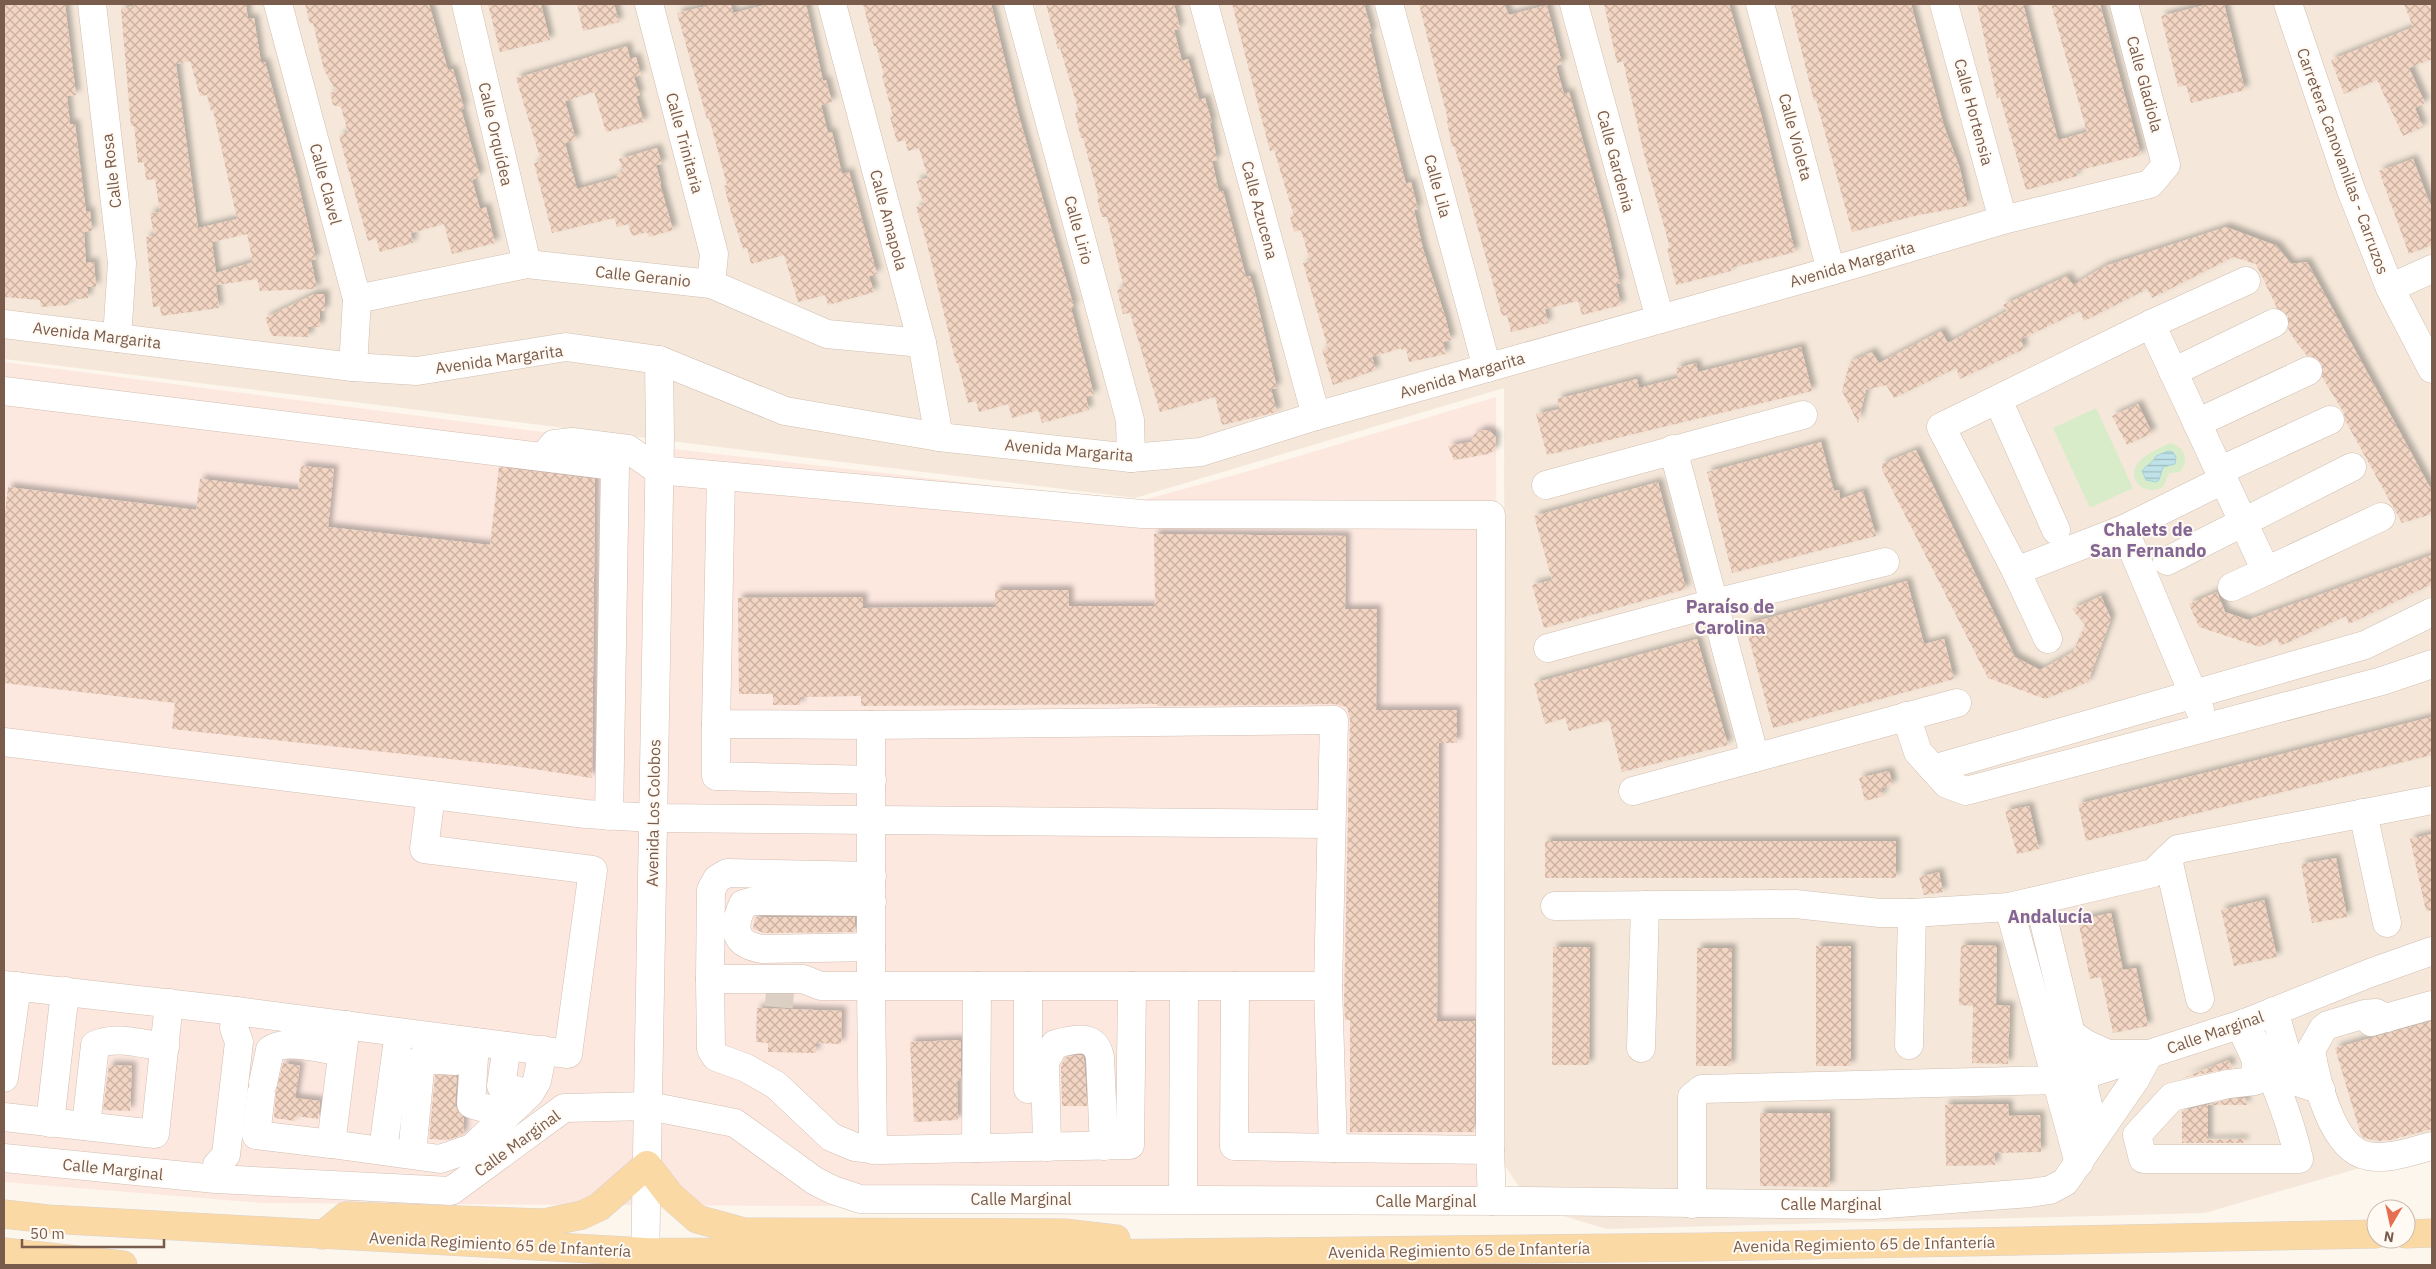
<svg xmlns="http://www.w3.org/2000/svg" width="2436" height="1269" font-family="'IBM Plex Sans',sans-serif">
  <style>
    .residential { fill: #f5e8da }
    .commercial { fill: #fde8e0 }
    .pitch { fill: #d8ecc9 }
    .water { fill: url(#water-rules); stroke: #a5d3da }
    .building { fill: url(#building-cross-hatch); fill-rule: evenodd; filter: url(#shadow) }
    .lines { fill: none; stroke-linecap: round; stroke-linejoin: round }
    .minor-tunnel { stroke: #dcd0c4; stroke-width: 28; stroke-dasharray: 28 14; stroke-linecap: butt }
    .minor-casing { stroke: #d1beb0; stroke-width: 29 }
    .major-casing { stroke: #dad1cd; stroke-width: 29 }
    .minor { stroke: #fff; stroke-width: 28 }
    .major { stroke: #fbd9a5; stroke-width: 28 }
    .labels { text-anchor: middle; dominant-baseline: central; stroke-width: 4; stroke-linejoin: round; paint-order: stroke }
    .street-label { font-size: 16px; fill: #7a5c4d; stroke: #fffaf3 }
    .neighbourhood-label { font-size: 18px; font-weight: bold; fill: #846695; stroke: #fffaf3 }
  </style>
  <defs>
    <pattern id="water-rules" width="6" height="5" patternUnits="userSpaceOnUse" patternTransform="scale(1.25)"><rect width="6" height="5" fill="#bfe3e8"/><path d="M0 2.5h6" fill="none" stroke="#a0bbbe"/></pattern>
    <pattern id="building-cross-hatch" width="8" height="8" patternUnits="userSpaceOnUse" patternTransform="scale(1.25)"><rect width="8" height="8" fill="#f3d5c3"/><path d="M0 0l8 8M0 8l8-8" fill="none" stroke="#cab0a1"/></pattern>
    <filter id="shadow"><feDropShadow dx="4.5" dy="-4.5" stdDeviation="2.5" flood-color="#0004"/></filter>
  </defs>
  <rect width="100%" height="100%" fill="#fdf6ec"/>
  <polygon class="residential" points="4,4 2432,4 2432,1147 2205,1213 1607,1229 1533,1207 1505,1166 1504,388 1135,498 4,359"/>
  <polygon class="commercial" points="4,362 674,449 1136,502 1249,471 1496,397 1498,1210 262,1203 4,1182"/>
  <g class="pitch">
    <polygon points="2096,408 2133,488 2090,508 2053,428"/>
    <path d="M2170,443C2185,447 2190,459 2180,472L2169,473L2163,487C2144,497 2126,479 2137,464C2144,454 2160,448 2170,443Z"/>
  </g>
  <path class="water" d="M2168,451L2173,452L2176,457L2175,464L2163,467L2159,480L2156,482L2146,480L2142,471C2147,464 2153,463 2156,456Z"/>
  <g class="building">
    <polygon points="4,4 65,4 76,95 67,96 70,124 75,124 86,212 90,211 92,231 84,232 86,263 94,262 96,287 88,287 88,298 69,300 69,305 41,307 40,300 4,297"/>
    <path d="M140,4H246L248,19L254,18L261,63L265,62L296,174L316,259L311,260L317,289L260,291L257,279L216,285L219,308L161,316L160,306L153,307L146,237L154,236L150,213L160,212L155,179L146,180L144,162L138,163L134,126H131L121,9ZM190,61L200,96L207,95L211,111L213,110L237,219L198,228L176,64ZM247,234L253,262L216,273L212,242Z"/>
    <polygon points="305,4 429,4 448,70 453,69 464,108 461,109 480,176 472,180 480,209 486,207 495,243 452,254 444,224 411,233 413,243 380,252 376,238 368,241 339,136 348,133 341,107 333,105 330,93 336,91 324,70 313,23 310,24"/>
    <polygon points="488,4 541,4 550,40 500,52"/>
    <polygon points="577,4 614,4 619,22 583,31"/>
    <polygon points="715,4 731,4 733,13 769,4 806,4 823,81 826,80 832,102 821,105 828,133 832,132 842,174 849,172 877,274 869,276 874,292 828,305 825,295 798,302 784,255 751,264 747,248 743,249 731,212 724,186 727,185 709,118 707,119 677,13"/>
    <polygon points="863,4 991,4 1018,113 1074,307 1071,308 1094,395 1086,397 1089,410 1042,423 1038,410 1012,418 1008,404 979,412 976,401 968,403 958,363 956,363 927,244 916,207 924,205 916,181 928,178 919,148 908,151 905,140 897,142 890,117 893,116 882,76 884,75 876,46 874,46"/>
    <polygon points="1046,4 1174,4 1180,29 1174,30 1182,61 1188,59 1199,100 1205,98 1212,123 1210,123 1217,160 1212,161 1219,192 1223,191 1246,277 1250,276 1256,297 1277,388 1271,389 1277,412 1222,425 1215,397 1160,412 1130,313 1123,314 1117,290 1124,288 1107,217 1102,217 1097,199 1099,199 1083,138 1081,138 1075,113 1079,112 1060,48 1058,49"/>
    <polygon points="1232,4 1364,4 1372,33 1369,34 1383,96 1406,184 1411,182 1418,209 1414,210 1423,249 1445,316 1451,340 1443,342 1446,354 1409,362 1406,349 1401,350 1401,348 1372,357 1376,370 1333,385 1322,350 1328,348 1303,263 1310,261 1301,230 1294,232 1290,217 1294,216 1274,150 1270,151"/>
    <polygon points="1419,4 1504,4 1509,15 1547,5 1562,64 1556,66 1564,94 1569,92 1606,223 1620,283 1616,284 1621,305 1582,315 1578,301 1545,309 1548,323 1511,332 1507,315 1502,316 1467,189 1454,146 1452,147 1447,121 1448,120"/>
    <polygon points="1604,4 1729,4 1762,118 1795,252 1730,268 1731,271 1676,285 1667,249 1670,248 1644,154 1623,61 1617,63"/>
    <polygon points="1790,4 1911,4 1944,126 1960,169 1968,206 1914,216 1852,232 1816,100 1814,101"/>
    <polygon points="1977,4 2023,4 2058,140 2087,132 2051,4 2100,4 2141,155 2076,171 2077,176 2026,190 2000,97 1997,98"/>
    <polygon points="2209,4 2224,4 2245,90 2191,103 2186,85 2178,87 2161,16"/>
    <polygon points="2404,4 2432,4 2432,59 2409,68 2425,103 2415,108 2423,127 2403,136 2377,80 2344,94 2331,60 2413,27"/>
    <polygon points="627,46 630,59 636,57 641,75 634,77 640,95 636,96 644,122 606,132 594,92 565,101 576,140 565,143 577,189 617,178 616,174 623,171 619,159 657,148 662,164 656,165 661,183 660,184 673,230 649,237 647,232 632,236 628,224 617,227 614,218 552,233 534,163 541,161 516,78"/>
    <polygon points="2413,159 2432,209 2432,245 2409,254 2379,171"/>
    <polygon points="2226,227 2277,246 2291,264 2307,262 2432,491 2432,514 2402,523 2345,420 2344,413 2322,377 2322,364 2316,358 2307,356 2294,339 2288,328 2288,316 2277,308 2256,264 2233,257 2152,298 2147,289 2084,321 2080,311 2021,339 2024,349 1960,379 1956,368 1894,398 1886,385 1866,390 1858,423 1842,391 1850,362 1872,352 1879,363 1941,331 1948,343 2007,311 2003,305 2067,276 2073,285 2105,266"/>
    <polygon points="314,294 325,294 325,311 320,311 320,327 309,327 309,337 272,336 265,318"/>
    <polygon points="1801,347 1812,391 1547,455 1536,414 1560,409 1557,399 1637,379 1639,388 1678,378 1676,368 1696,363 1698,372"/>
    <polygon points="2138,404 2152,433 2127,445 2112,416"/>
    <polygon points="1482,430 1490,431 1496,437 1495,450 1488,454 1454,460 1448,446 1471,442 1474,435"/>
    <polygon points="1821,442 1834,491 1839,490 1840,499 1863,491 1876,536 1732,573 1707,472"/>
    <polygon points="1916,450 2015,657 2040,670 2073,652 2085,625 2072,609 2101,596 2111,619 2088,682 2045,699 1988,678 1882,470 1882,464"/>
    <polygon points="301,466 334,469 328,527 490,545 499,467 595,479 592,778 514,766 172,729 175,703 4,683 4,521 8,487 196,510 200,479 298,490"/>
    <polygon points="1658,482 1686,589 1544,628 1532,585 1552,580 1534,516"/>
    <polygon points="1154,534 1346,536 1345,609 1377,609 1376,710 1457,710 1457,743 1439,743 1437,1021 1475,1021 1474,1132 1350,1132 1350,1020 1345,1020 1344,1002 1350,720 1347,707 1334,704 1157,706 1157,704 861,706 861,696 800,697 800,705 773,705 773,694 739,694 738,598 863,597 863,608 995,607 995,590 1069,590 1069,606 1155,606"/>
    <polygon points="2432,555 2432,584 2349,624 2346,616 2280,646 2277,638 2260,647 2199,627 2189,604 2217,592 2225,612 2248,620"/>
    <polygon points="1907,581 1924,644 1944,639 1954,679 1773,728 1745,624"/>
    <polygon points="1697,639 1728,745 1622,772 1609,720 1569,731 1565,718 1545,724 1534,683"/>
    <polygon points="2432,717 2432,755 2086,841 2078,804"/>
    <polygon points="1889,771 1893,785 1881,788 1883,796 1865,801 1859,778"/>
    <polygon points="2029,806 2039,849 2017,854 2005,811"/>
    <polygon points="2432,834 2432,910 2426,911 2410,839"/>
    <rect x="1545" y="841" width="351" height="37"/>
    <polygon points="2336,858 2347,917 2312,923 2301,864"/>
    <polygon points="1939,872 1943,892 1924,895 1919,877"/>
    <polygon points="2264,900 2277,957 2234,966 2221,910"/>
    <polygon points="2111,913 2123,970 2136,968 2148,1026 2113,1033 2101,977 2090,979 2078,920"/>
    <polygon points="755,917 855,917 855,932 764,933 753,929"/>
    <polygon points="1961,945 1997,946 1996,1005 2010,1006 2008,1064 1972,1063 1973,1006 1959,1005"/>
    <rect x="1816" y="946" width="35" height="120"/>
    <polygon points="1553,947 1590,947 1589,1065 1552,1065"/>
    <polygon points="1697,948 1732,948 1731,1066 1696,1066"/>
    <polygon points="757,1008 842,1011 841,1044 816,1043 816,1053 768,1052 768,1043 756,1042"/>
    <polygon points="2432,1021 2432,1129 2390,1140 2377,1141 2364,1138 2361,1135 2335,1048"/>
    <polygon points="961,1040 961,1081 957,1081 958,1120 914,1122 910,1042"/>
    <polygon points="1077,1055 1083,1056 1084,1060 1087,1106 1062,1106 1061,1066 1065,1057"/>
    <polygon points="2229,1060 2232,1068 2183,1078"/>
    <polygon points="283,1063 300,1066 295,1098 320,1101 318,1119 296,1116 295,1121 274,1118 276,1091"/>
    <polygon points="109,1065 132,1066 130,1111 103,1110"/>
    <polygon points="435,1075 457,1076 455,1103 457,1110 464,1118 463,1135 447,1140 429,1139"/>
    <polygon points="2245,1098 2247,1105 2208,1105 2208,1140 2244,1139 2244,1143 2182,1143 2182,1111 2231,1099"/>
    <polygon points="2008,1104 2009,1116 2040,1115 2041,1152 1995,1153 1995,1165 1946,1166 1945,1105"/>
    <polygon points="1760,1113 1830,1113 1830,1187 1760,1186"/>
  </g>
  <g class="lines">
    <polyline class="minor-tunnel" points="766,992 800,995"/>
    <defs>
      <g id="minor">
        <polyline points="92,4 122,263 117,338"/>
        <polyline points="278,4 357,299 353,367"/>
        <polyline points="466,4 527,264"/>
        <polyline points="649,4 714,254 711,284"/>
        <polyline points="832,4 922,343 939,437"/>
        <polyline points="1018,4 1130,420 1131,458"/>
        <polyline points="1204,4 1316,416"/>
        <polyline points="1389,4 1487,368"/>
        <polyline points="1574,4 1660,319"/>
        <polyline points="1760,4 1831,271"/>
        <polyline points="1944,4 2003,220"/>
        <polyline points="2288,4 2351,190 2390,288 2432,369"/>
        <polyline points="2390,288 2432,269"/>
        <polyline points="357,299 527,264 711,284 827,334 922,343"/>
        <polyline points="4,324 353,367 417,371 566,347 659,360 785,411 939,437 1131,458 1201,452 1316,416 1831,271 2003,220 2150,184 2166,165 2124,4"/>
        <polyline points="2151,324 2266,571"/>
        <polyline points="2173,372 2274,323"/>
        <polyline points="4,391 615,466 609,816"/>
        <polyline points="1998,400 2056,530"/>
        <polyline points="2197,423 2308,371"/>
        <polyline points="1673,449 1755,758"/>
        <polyline points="543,457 554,444 572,442 628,449 658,470 1142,514 1491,515 1490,1150 1492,1201"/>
        <polyline points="2219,471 2330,420"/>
        <polyline points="721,476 716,724 871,725 1334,720 1328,986 1333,1148 1490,1150"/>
        <polyline points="1546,485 1803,415"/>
        <polyline points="2167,561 2352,467"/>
        <polyline points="2016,571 2124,529"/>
        <polyline points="2232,587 2381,517"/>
        <polyline points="2048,639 2016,571 1941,427 2151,324 2246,281"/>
        <polyline points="1548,648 1714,603 1885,562"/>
        <polyline points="2200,710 2124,529 2223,480"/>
        <polyline points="1906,716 1918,752 1947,784 1966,791 2382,681 2432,664"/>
        <polyline points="716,724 716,776 872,780"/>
        <polyline points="871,725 871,986 1184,986"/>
        <polyline points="4,742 586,814 652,818 1330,824"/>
        <polyline points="1933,769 2365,645 2432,612"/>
        <polyline points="1633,791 1957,703"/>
        <polyline points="2363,813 2387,923"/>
        <polyline points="2168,859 2200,999"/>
        <polyline points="1555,906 1795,904 1880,913 1912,913 2009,907 2153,873 2178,849 2432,800"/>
        <polyline points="2009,907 2079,1163"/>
        <path d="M871,947L762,949C733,944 732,928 743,904L754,901L872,902"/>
        <polyline points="710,979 711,890 717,879 727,873 872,876"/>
        <polyline points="4,985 236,1011 568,1054 593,870 424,849 431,795"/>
        <polyline points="1235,986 1234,1146 1333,1148"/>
        <polyline points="2274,1011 2292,1071 2300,1083 2321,1090"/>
        <path d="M2387,1018L2376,1013L2365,1014L2328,1025L2323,1029L2311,1050C2316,1080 2332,1150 2368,1156C2389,1160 2412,1151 2432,1146"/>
        <polyline points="2371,1022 2432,1005"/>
        <path d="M2240,1025L2256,1060L2255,1081L2228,1084L2172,1097L2137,1135L2143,1159H2299C2288,1111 2269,1065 2244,1023"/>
        <polyline points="2070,1033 2086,1044 2108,1054 2149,1054 2135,1080 2090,1145"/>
        <path d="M475,1042L471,1104C495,1112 501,1112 516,1090"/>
        <polyline points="1909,1045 1912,913"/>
        <polyline points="1641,1048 1645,905"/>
        <polyline points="4,1078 17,986"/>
        <path d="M263,1083L270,1050C285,1038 323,1049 342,1052"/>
        <polyline points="501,1086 507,1046"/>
        <polyline points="1028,1089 1028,986"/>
        <polyline points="261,1094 256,1135 331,1144 346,1025"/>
        <polyline points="4,1117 155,1134 169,1003"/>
        <polyline points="50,1123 65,991"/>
        <path d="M86,1126L95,1045C116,1035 142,1044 165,1047"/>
        <polyline points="331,1144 440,1159 472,1148 530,1093 537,1081 543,1050"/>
        <path d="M1047,1147L1045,1062L1055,1044C1074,1039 1095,1033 1100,1057L1104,1146"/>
        <polyline points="976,1148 977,986"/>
        <polyline points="383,1150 399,1032"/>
        <polyline points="873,1150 871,986 821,986 803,979 710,979 711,1049 716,1057 746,1068 776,1085 831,1137 855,1147 880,1150 1130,1145 1132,986"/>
        <polyline points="412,1154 421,1059 456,1061 459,1040"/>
        <polyline points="4,1158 216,1179 451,1191 564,1108 649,1106 735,1123 815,1181 833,1190 860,1199 1516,1201 1873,1205 2030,1193 2050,1190 2065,1182 2090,1145 2089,1109 2039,901"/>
        <polyline points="217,1165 226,1155 239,1042 234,1028 236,1011"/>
        <polyline points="1183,1199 1184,986 1328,986"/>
        <polyline points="1692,1204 1692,1097 1702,1089 2058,1080 2081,1076 2245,1023 2370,973 2432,951"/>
        <polyline points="645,1265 660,439 659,360"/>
      </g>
      <g id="major">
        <polyline points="4,1214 48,1219 646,1252 1081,1254 1706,1247 2376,1234"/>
        <polyline points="2406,1234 2432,1233"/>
        <polyline points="323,1235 346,1216 544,1223 582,1215 599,1207 647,1165 670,1195 697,1219 744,1232 1064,1233 1116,1239"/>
        <polyline points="4,1252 123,1265"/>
      </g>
    </defs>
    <use href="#minor" class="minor-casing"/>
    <use href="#major" class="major-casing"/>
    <use href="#minor" class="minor"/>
    <use href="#major" class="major"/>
  </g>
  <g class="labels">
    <g class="street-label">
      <text transform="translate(2145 84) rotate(75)">Calle Gladiola</text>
      <text transform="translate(1974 112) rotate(75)">Calle Hortensia</text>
      <text transform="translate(496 134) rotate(77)">Calle Orquídea</text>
      <text transform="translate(1796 137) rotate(75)">Calle Violeta</text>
      <text transform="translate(685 143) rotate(75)">Calle Trinitaria</text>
      <text transform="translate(1616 161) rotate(75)">Calle Gardenia</text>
      <text transform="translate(2343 161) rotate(70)">Carretera Canovanillas - Carruzos</text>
      <text transform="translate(111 171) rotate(-97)">Calle Rosa</text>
      <text transform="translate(326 184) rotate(75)">Calle Clavel</text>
      <text transform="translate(1438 186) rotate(75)">Calle Lila</text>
      <text transform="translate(1260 210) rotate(75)">Calle Azucena</text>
      <text transform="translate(889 220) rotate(75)">Calle Amapola</text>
      <text transform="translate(1079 230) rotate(75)">Calle Lirio</text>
      <text transform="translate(1852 264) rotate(-16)">Avenida Margarita</text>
      <text transform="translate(643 276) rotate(6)">Calle Geranio</text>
      <text transform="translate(97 335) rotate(7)">Avenida Margarita</text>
      <text transform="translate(499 359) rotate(-8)">Avenida Margarita</text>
      <text transform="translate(1462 375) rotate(-16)">Avenida Margarita</text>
      <text transform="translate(1069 450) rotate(5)">Avenida Margarita</text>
      <text transform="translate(653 813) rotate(-89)">Avenida Los Colobos</text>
      <text transform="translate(2215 1032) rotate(-19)">Calle Marginal</text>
      <text transform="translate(517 1143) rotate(-36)">Calle Marginal</text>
      <text transform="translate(113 1169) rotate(6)">Calle Marginal</text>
      <text x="1021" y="1199">Calle Marginal</text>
      <text x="1426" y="1201">Calle Marginal</text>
      <text x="1831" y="1204">Calle Marginal</text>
      <text transform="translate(500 1244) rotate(3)">Avenida Regimiento 65 de Infantería</text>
      <text transform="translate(1864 1244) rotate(-1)">Avenida Regimiento 65 de Infantería</text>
      <text transform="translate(1459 1250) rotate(-1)">Avenida Regimiento 65 de Infantería</text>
    </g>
    <g class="neighbourhood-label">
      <text x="2148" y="529">Chalets de<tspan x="2148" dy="21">San Fernando</tspan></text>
      <text x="1730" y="606">Paraíso de<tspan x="1730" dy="21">Carolina</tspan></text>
      <text x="2050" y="916">Andalucía</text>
    </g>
  </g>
  <rect width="2436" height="1269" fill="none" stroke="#7a5c4d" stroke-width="10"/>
  <g transform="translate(2391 1224) rotate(189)"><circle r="24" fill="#fffaf3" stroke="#cabbb1"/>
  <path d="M0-4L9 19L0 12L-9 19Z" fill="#e76f51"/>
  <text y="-8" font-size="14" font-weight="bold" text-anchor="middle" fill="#7a5c4d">N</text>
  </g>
  <path d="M22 1239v8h142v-8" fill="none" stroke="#7a5c4d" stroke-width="2.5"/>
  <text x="30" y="1239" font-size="15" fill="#7a5c4d" stroke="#fffaf3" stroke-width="4" paint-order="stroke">50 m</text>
</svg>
